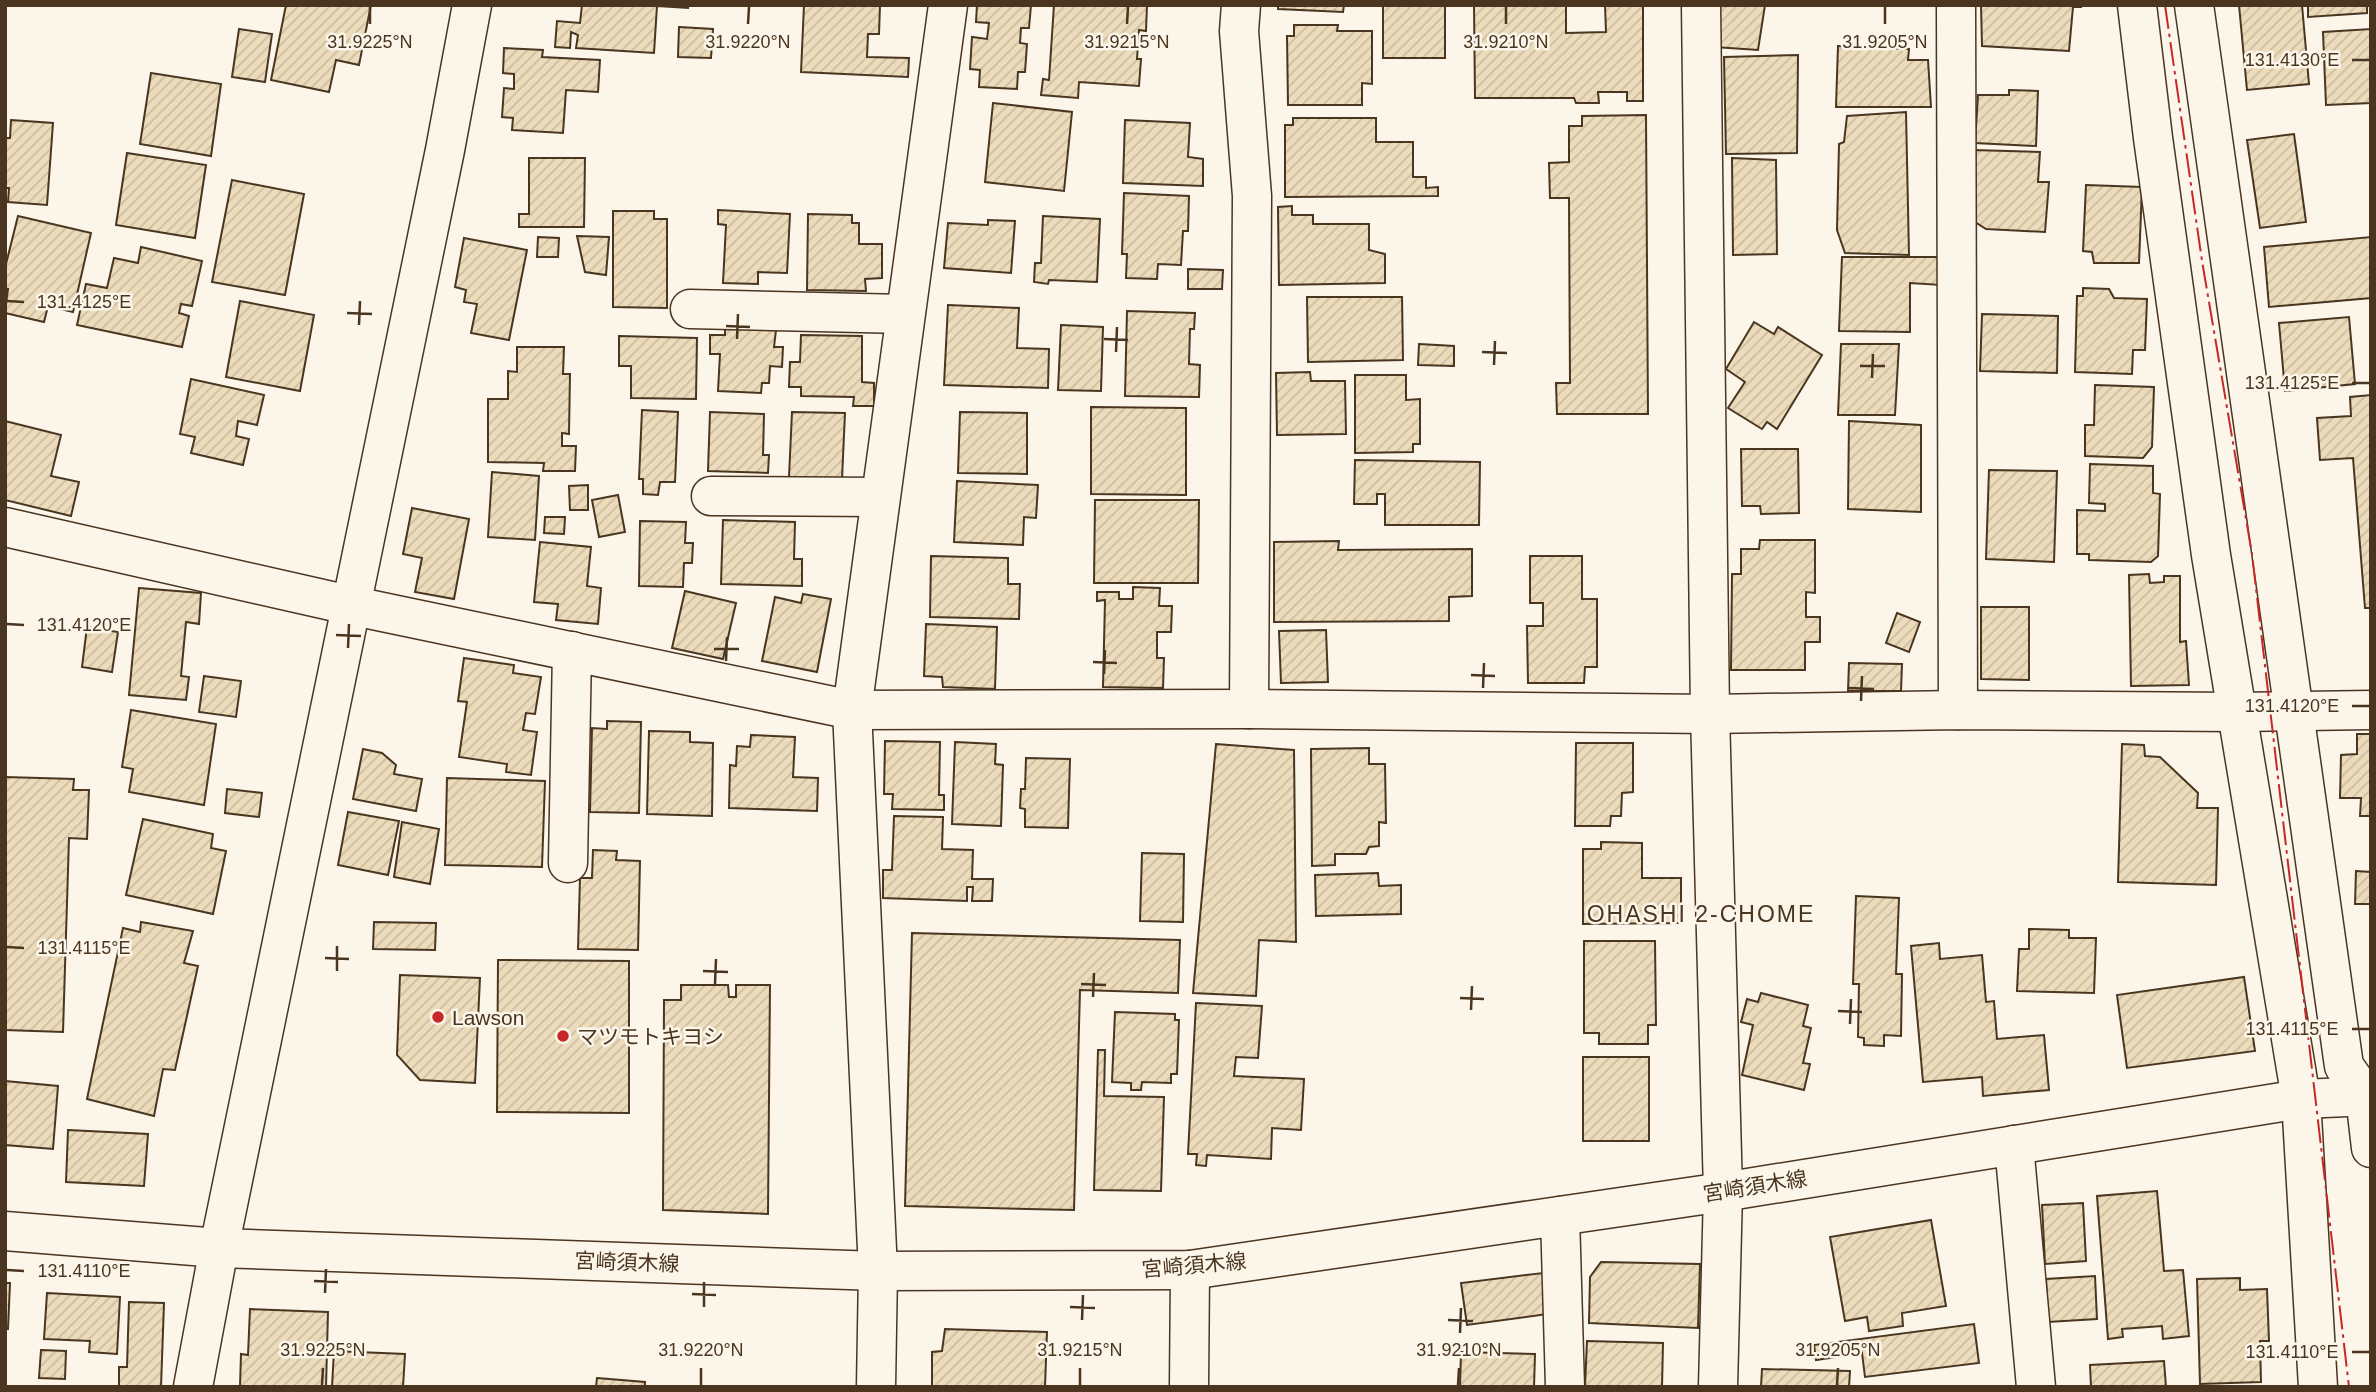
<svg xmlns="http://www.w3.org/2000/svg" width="2376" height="1392" font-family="Helvetica,'Noto Sans JP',sans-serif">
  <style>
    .building { fill: url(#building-hatch); stroke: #4a3520; stroke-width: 2 }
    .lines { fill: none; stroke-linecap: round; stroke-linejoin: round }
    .street-casing { stroke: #4a3520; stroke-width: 41 }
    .secondary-casing { stroke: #4a3520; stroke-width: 41 }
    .primary-casing { stroke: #4a3520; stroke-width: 41 }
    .street { stroke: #fbf6e9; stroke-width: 38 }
    .secondary { stroke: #fbf6e9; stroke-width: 38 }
    .primary { stroke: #fbf6e9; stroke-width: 38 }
    .power { stroke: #c62828; stroke-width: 2; stroke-dasharray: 24 5 3.5 5; stroke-linecap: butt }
    .ticks { fill: none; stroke: #4a3520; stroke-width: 2.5 }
    .poi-dot { fill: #c62828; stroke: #fbf6e9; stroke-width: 2.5 }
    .labels { text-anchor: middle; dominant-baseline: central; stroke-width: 5; stroke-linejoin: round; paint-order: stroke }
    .poi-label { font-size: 21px; fill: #4a3520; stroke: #fbf6e9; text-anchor: start }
    .street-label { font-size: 21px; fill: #4a3520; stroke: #fbf6e9 }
    .neighbourhood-label { font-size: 23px; letter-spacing: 2px; fill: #4a3520; stroke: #fbf6e9 }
    .ticks-label { font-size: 18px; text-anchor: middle; fill: #4a3520; stroke: #fbf6e9; stroke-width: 5; stroke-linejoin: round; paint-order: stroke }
  </style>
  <defs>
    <pattern id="building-hatch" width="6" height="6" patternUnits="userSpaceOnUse" patternTransform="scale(1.75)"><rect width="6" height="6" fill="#ecdcbc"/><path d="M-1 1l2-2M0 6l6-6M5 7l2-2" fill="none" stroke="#ccbda1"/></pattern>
  </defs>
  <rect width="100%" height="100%" fill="#fbf6e9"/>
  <g class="building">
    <polygon points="286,5 371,5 359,65 336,60 329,92 271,80"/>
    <polygon points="582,5 688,5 688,8 657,6 654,53 576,48 578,35 571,32 570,48 555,47 557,21 580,23"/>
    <polygon points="804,5 880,5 879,34 868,34 867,57 909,58 908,77 801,72"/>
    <polygon points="977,5 1031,5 1029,28 1021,28 1020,43 1027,44 1025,72 1018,72 1017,89 979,87 980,70 970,69 972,37 987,39 989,23 976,22"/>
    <polygon points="1054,5 1147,5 1146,31 1139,30 1137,59 1141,59 1139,86 1079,82 1078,98 1041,95 1043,79 1049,80"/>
    <polygon points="1278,5 1344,5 1343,12 1278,9"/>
    <rect x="1383" y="5" width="62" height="53"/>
    <polygon points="1474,5 1566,5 1566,33 1606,32 1605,5 1643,5 1643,101 1627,101 1627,92 1598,92 1599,103 1576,103 1574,98 1475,98"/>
    <polygon points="1713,5 1765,5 1758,50 1715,47"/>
    <polygon points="1981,5 2081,5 2081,7 2073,7 2069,51 1982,46"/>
    <polygon points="2239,5 2302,5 2309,84 2247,90"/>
    <polygon points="2308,5 2367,5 2367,13 2308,17"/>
    <polygon points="1294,25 1338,25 1337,31 1372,31 1372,84 1362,83 1362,105 1288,105 1287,36 1294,36"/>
    <polygon points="679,27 713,29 711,58 678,57"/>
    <polygon points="239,29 272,34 265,82 232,77"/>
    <polygon points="2371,29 2371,103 2326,105 2323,32"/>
    <polygon points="1838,46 1909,49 1908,60 1928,60 1931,107 1836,107"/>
    <polygon points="504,48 543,50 542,57 600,60 598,92 566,90 563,133 512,130 513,118 502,117 504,88 514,89 514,74 503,73"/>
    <polygon points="1798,55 1797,153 1726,154 1724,57"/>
    <polygon points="151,73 221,84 211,156 140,144"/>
    <polygon points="2009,90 2038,91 2036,146 1975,143 1978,95 2009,95"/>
    <polygon points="993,103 1072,112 1064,191 985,182"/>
    <polygon points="1906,112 1909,255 1845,253 1837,230 1839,144 1844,142 1847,116"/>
    <polygon points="1646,115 1648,414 1557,414 1556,383 1570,383 1569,198 1550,198 1549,163 1569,162 1569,126 1582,126 1582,116"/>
    <polygon points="1293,118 1376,118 1376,142 1413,142 1413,177 1426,177 1426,188 1438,187 1438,196 1285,197 1285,125 1293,125"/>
    <polygon points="11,120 53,123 47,205 8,202 9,188 5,188 5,138 10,138"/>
    <polygon points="1125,120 1190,123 1188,157 1203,159 1203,186 1123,183"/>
    <polygon points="2294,134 2306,222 2260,228 2247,140"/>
    <polygon points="1973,150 2040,152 2038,182 2049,182 2045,232 1986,229 1975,222 1976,182 1972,179"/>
    <polygon points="127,153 206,165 195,238 116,225"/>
    <polygon points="529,158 585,158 584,227 519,227 519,214 529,214"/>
    <polygon points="1732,158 1776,160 1777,254 1733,255"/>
    <polygon points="232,180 304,194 285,295 212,282"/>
    <polygon points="2086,185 2142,187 2139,263 2094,263 2092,252 2083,251"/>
    <polygon points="1124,193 1189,196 1188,231 1183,231 1181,265 1158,264 1157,279 1126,278 1127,254 1122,254"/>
    <polygon points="1292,206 1292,215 1313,215 1313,224 1369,224 1369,250 1385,254 1385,283 1279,285 1278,207"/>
    <polygon points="718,210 790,214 787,273 758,272 758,284 723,283 726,225 718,224"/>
    <polygon points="613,211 654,211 654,219 667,219 667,308 613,307"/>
    <polygon points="808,214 852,215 852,223 859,223 859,244 882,244 882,278 865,279 866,291 807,290"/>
    <polygon points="18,216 91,233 73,312 48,306 44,322 5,313 8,289 5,289 5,268"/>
    <polygon points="1043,216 1100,219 1097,282 1049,280 1048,284 1034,282 1035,263 1041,263"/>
    <polygon points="988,220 1015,221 1011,273 944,268 948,223 988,225"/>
    <polygon points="577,236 609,237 606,275 585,272"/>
    <polygon points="538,237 559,238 558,257 537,257"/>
    <polygon points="2371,237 2371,298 2269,307 2264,247"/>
    <polygon points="464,238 527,250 509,340 471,333 477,304 464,302 466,290 455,287"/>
    <polygon points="141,247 202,261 192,306 181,304 179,313 189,316 182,347 77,325 86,284 107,288 114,258 138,263"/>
    <polygon points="1842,257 1941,257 1941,285 1910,283 1910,332 1839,331"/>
    <polygon points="1188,269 1223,270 1222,289 1188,289"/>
    <polygon points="2083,288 2109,289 2114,298 2147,299 2145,350 2133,350 2132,374 2075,372 2077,296 2083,296"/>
    <polygon points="1307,297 1402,297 1403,360 1308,362"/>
    <polygon points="240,301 314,315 300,391 226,377"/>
    <polygon points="948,305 1019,308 1017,348 1049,349 1048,388 944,385"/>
    <polygon points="1127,311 1195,313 1194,329 1190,329 1189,364 1200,365 1199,397 1125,396"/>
    <polygon points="1982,314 2058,316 2057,373 1980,371"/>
    <polygon points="2349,317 2355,384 2285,391 2279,323"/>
    <polygon points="1754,322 1774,334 1778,327 1822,355 1777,429 1767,422 1762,429 1728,408 1745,382 1726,369"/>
    <polygon points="725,325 770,327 770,330 776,330 774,347 783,347 782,367 770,366 769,383 762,383 761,393 718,391 720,354 710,354 710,335 725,335"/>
    <polygon points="1061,325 1103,327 1101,391 1058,390"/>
    <polygon points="801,335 862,336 862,382 874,383 874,406 853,406 854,397 801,396 801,387 789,387 790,362 800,362"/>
    <polygon points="619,336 697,338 696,399 631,398 631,366 619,366"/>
    <polygon points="1419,344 1454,346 1454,366 1418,365"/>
    <polygon points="1841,344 1899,344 1895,415 1838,415"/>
    <polygon points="517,347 564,347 563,374 570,374 569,434 562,433 562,446 576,446 575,471 543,471 544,463 488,462 488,399 508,399 508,371 517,372"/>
    <polygon points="1310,372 1311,381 1345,381 1346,434 1277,435 1276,373"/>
    <polygon points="1355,375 1406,375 1406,400 1420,399 1420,444 1413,444 1413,452 1355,453"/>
    <polygon points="191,379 264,395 257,425 238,421 236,436 249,439 243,465 191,453 195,437 180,434"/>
    <polygon points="2095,385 2154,387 2152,447 2143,458 2085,456 2085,425 2094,425"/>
    <polygon points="2371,395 2371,608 2365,608 2353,458 2320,460 2317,418 2351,416 2350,397"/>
    <polygon points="1091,407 1186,408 1186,495 1091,494"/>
    <polygon points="642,410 678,412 675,482 660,482 658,495 643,494 643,479 639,479"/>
    <polygon points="710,412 764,414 763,455 769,455 768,473 708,471"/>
    <polygon points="792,412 845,413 842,479 789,477"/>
    <polygon points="960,412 1027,413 1027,474 958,473"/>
    <polygon points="5,421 61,435 51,476 79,482 71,516 5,500"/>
    <polygon points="1849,421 1921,425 1921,512 1848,509"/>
    <polygon points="1741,449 1798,449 1799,513 1761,514 1760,506 1742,506"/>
    <polygon points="1355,460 1480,462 1479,525 1385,525 1385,494 1377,494 1377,504 1354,504"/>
    <polygon points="2090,464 2153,466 2153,493 2160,494 2158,556 2151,562 2089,560 2089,554 2077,554 2077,510 2105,511 2105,504 2089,503"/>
    <polygon points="1989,470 2057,471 2054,562 1986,559"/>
    <polygon points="492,472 539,476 535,540 488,537"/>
    <polygon points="957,481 1038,485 1036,518 1024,517 1023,545 954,542"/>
    <polygon points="588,485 588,510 570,510 569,486"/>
    <polygon points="618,495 625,532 599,537 592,500"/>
    <polygon points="1095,500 1199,500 1198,583 1094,583"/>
    <polygon points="412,508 469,519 454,599 415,592 422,558 403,554"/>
    <polygon points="545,517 565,517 564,534 544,533"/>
    <polygon points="723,520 795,522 794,559 802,559 802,586 721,584"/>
    <polygon points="640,521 686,522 685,543 693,543 692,563 684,563 683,587 639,586"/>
    <polygon points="1760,540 1815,540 1815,593 1806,592 1806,617 1820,617 1820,642 1805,642 1805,670 1731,670 1732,574 1741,574 1741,549 1759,549"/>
    <polygon points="1339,541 1338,550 1472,549 1472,596 1449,597 1449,621 1274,622 1274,542"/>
    <polygon points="540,542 591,547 587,586 601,588 598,624 556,620 558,604 534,602"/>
    <polygon points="931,556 1008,558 1008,584 1020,584 1019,619 930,617"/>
    <polygon points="1530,556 1582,556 1582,599 1597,599 1597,667 1585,667 1584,683 1528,683 1527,626 1543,626 1543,603 1530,603"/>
    <polygon points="2149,574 2150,583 2164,582 2164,576 2180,576 2180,642 2186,641 2189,685 2131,686 2129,575"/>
    <polygon points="1133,587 1160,588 1159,606 1172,606 1171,632 1157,632 1157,658 1164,658 1163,688 1103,687 1105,600 1097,601 1097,592 1119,592 1119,599 1133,599"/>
    <polygon points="139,588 201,593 199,624 186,622 181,676 189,677 186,700 129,695"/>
    <polygon points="685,591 736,603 723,659 672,648"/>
    <polygon points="803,594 831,599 817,672 762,661 775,597 801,603"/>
    <polygon points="1981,607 2029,607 2029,680 1981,679"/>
    <polygon points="1897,613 1920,622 1909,652 1886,643"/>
    <polygon points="926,624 997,627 995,689 943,687 942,677 924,676"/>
    <polygon points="87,627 118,632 112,672 82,667"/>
    <polygon points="1326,630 1328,682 1281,683 1279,631"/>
    <polygon points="464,658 514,665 513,673 541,677 535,714 526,713 523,730 537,732 531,775 506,772 507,764 459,757 467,702 458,701"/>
    <polygon points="1849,663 1902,664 1901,691 1848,691"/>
    <polygon points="204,676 241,681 236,717 199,712"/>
    <polygon points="131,710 216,724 204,805 129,792 133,769 122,767"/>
    <polygon points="607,721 641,722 639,813 590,812 592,728 607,729"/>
    <polygon points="649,731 690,732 690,742 713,743 712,816 647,814"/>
    <polygon points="2357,734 2371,734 2371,816 2360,816 2361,798 2340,798 2341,755 2357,754"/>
    <polygon points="751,735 795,737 793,777 818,778 817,811 729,808 730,765 736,766 737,746 750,747"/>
    <polygon points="885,741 940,742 939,795 944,795 944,810 892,809 893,794 884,794"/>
    <polygon points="955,742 996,744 995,764 1003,765 1001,826 952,824"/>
    <polygon points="1576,743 1633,743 1633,792 1622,793 1621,816 1611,816 1610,826 1575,826"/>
    <polygon points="1216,744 1294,750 1296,942 1259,940 1256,996 1193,993"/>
    <polygon points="2122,744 2144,745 2145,756 2160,757 2198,793 2197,808 2218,808 2216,885 2118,882"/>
    <polygon points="1369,748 1369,764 1385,764 1386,823 1379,822 1379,846 1369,847 1366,854 1335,854 1335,865 1312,866 1311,749"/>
    <polygon points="363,749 382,753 396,765 394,774 422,779 416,811 353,799"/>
    <polygon points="1026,758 1070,759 1068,828 1025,827 1025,809 1020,808 1021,789 1025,789"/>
    <polygon points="5,777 74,779 73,790 89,790 87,839 69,838 63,1032 5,1030"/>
    <polygon points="447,778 545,781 542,867 445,865"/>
    <polygon points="227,789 262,793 259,817 225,813"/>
    <polygon points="348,812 399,821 388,875 338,865"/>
    <polygon points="894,816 943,817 942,849 973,850 972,879 993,879 992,901 972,901 973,887 967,887 967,901 883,898 883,870 892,870"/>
    <polygon points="143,819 213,834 211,848 226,851 213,914 126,895"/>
    <polygon points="402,822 439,829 430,884 394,877"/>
    <polygon points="1601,842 1642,843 1642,878 1681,878 1681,923 1583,924 1583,849 1601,849"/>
    <polygon points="593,850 617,851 616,860 640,861 638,950 578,949 580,878 592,878"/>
    <polygon points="1142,853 1184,854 1183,922 1140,921"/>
    <polygon points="2356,871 2371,872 2371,904 2355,904"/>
    <polygon points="1378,873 1379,886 1401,885 1401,914 1316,916 1315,875"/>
    <polygon points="1856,896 1899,898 1896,974 1902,974 1901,1036 1884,1035 1884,1046 1864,1045 1864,1038 1858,1037 1859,984 1853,984"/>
    <polygon points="141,922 193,931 184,963 198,966 175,1070 163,1069 154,1116 87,1099 123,928 140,932"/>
    <polygon points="374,922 436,923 435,950 373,949"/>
    <polygon points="2029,929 2069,930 2069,938 2096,938 2094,993 2017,991 2019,949 2029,949"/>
    <polygon points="912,933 1180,940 1178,993 1080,990 1074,1210 905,1206"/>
    <polygon points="1584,941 1655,941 1656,1025 1648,1025 1648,1044 1599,1044 1599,1033 1584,1033"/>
    <polygon points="1939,943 1940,959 1982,955 1986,1002 1994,1001 1997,1039 2044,1035 2049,1090 1983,1096 1982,1077 1923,1082 1911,946"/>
    <polygon points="498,960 629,961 629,1113 497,1112"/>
    <polygon points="400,975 480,978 475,1083 420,1080 397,1055"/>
    <polygon points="2244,977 2255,1051 2127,1068 2117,995"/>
    <polygon points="681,985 728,985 729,997 736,997 736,985 770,985 768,1214 663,1210 664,1000 681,1000"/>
    <polygon points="1761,993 1808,1005 1803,1026 1811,1028 1803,1063 1810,1064 1804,1090 1742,1075 1753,1025 1741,1022 1747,999 1758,1002"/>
    <polygon points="1196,1003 1262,1006 1258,1058 1236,1057 1234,1076 1304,1079 1301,1130 1272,1128 1271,1159 1207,1155 1206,1166 1196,1165 1197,1154 1188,1154"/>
    <polygon points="1115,1012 1175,1014 1175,1020 1179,1020 1177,1074 1171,1074 1171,1083 1142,1082 1141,1090 1131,1090 1131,1083 1112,1082"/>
    <polygon points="1098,1050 1105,1050 1104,1096 1164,1097 1161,1191 1094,1190"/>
    <rect x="1583" y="1057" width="66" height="84"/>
    <polygon points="5,1081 58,1086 53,1149 5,1145"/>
    <polygon points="68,1130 148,1134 144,1186 66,1182"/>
    <polygon points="2157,1191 2164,1271 2183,1270 2189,1336 2163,1339 2162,1326 2122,1329 2123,1337 2108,1339 2097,1196"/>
    <polygon points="2083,1203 2086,1261 2045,1264 2042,1205"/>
    <polygon points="1931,1220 1946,1306 1902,1313 1903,1326 1869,1331 1867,1317 1845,1321 1830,1237"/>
    <polygon points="1601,1262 1700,1264 1698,1328 1589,1323 1590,1277"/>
    <polygon points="1543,1273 1548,1314 1467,1325 1461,1283"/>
    <polygon points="2095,1276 2097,1319 2048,1322 2046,1279"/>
    <polygon points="2240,1278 2240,1290 2267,1289 2269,1341 2260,1341 2261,1382 2200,1384 2197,1279"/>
    <polygon points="5,1283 10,1283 8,1329 5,1329"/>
    <polygon points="47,1293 120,1297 117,1354 89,1352 90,1341 44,1339"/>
    <polygon points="129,1302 164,1303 161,1387 119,1387 119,1367 127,1367"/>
    <polygon points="250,1309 328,1312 326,1387 240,1387 241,1354 248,1355"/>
    <polygon points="1974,1324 1979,1363 1865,1377 1862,1353 1816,1360 1814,1345"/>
    <polygon points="945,1329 1047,1332 1045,1387 932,1387 932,1352 942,1351"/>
    <polygon points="1587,1341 1663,1343 1662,1387 1585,1387"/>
    <polygon points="41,1350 66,1351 65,1379 39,1378"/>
    <polygon points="334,1351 405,1354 403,1387 332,1387"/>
    <polygon points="1461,1352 1535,1354 1534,1387 1460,1387"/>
    <polygon points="2164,1361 2166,1387 2091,1387 2090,1365"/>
    <polygon points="1762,1369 1850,1371 1849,1387 1761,1387"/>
    <polygon points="597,1378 645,1382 645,1387 596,1387"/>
  </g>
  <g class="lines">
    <defs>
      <g id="street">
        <polyline points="1241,5 1239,31 1252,196 1249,709"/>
        <polyline points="1701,5 1710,714 1723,1192 1718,1387"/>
        <polyline points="1956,5 1958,710"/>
        <polyline points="2137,5 2153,138 2211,555 2301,1099 2318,1387"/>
        <polyline points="2194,5 2344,1066 2365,1096 2371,1148"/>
        <polyline points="690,309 905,314"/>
        <polyline points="711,496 880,497"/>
        <polyline points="5,527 349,605 852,710 1249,709 1710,714 1958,710 2237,712 2371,710"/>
        <polyline points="568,863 572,651"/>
        <polyline points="2014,1145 2036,1387"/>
        <polyline points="1560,1216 1565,1387"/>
        <polyline points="876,1387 878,1271 852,710 948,5"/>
        <polyline points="1189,1387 1190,1270"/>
      </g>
      <polyline id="secondary" points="193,1387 219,1248 445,150 472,5"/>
      <polyline id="primary" points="5,1231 219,1248 878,1271 1190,1270 1723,1192 2301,1099 2371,1096"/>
    </defs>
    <use href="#street" class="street-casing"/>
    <use href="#secondary" class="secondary-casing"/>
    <use href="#primary" class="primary-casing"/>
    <use href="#street" class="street"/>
    <use href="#secondary" class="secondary"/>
    <use href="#primary" class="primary"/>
    <polyline class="power" points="2165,5 2202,261 2252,554 2349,1387"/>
  </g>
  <path class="ticks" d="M370,24V7M748,24L749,7M1127,24L1128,7M1506,24V7M1885,24V7M2352,60H2369M7,301L24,302M347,313L372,314M359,325L360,301M726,326L750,327M737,339L738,314M1104,339L1128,340M1116,352L1117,327M1482,352L1507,353M1494,365L1495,341M1860,366H1885M1872,378L1873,354M2352,383H2369M7,624L24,625M336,635L361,636M348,648L349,624M714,649H739M726,661L727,637M1093,662L1117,663M1104,674L1105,650M1471,675L1495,676M1483,688L1484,663M1849,688L1874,689M1861,701L1862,676M2352,706H2369M7,947L24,948M325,958L349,959M337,971V946M703,971L728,972M715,984L716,959M1081,984L1106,985M1093,997L1094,973M1460,998L1484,999M1471,1010L1472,986M1838,1011L1862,1012M1850,1024L1851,999M2352,1029H2369M7,1270L24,1271M314,1281L338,1282M325,1293L326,1269M692,1294L716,1295M704,1307V1282M1070,1307L1095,1308M1082,1320L1083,1295M1448,1320L1473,1321M1460,1333L1461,1308M2352,1352H2369M322,1385L323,1368M701,1385V1368M1080,1385V1368M1458,1385L1459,1368M1837,1385L1838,1368"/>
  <g class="poi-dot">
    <circle cx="438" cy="1017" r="7"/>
    <circle cx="563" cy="1036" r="7"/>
  </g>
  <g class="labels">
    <g class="poi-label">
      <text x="452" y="1017">Lawson</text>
      <text x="577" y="1036">マツモトキヨシ</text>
    </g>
    <g class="street-label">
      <text transform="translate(1755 1186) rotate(-9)">宮崎須木線</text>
      <text transform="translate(627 1262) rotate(2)">宮崎須木線</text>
      <text transform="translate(1194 1265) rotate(-5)">宮崎須木線</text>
    </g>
    <g class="neighbourhood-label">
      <text x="1701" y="914">OHASHI 2-CHOME</text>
    </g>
  </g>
  <g class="ticks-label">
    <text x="370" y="48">31.9225°N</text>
    <text x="748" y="48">31.9220°N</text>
    <text x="1127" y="48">31.9215°N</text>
    <text x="1506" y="48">31.9210°N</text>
    <text x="1885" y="48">31.9205°N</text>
    <text x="2292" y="66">131.4130°E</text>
    <text x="84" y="308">131.4125°E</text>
    <text x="2292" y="389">131.4125°E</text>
    <text x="84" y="631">131.4120°E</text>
    <text x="2292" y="712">131.4120°E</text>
    <text x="84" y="954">131.4115°E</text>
    <text x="2292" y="1035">131.4115°E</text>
    <text x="84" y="1277">131.4110°E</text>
    <text x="323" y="1356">31.9225°N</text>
    <text x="701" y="1356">31.9220°N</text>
    <text x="1080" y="1356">31.9215°N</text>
    <text x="1459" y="1356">31.9210°N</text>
    <text x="1838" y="1356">31.9205°N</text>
    <text x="2292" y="1358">131.4110°E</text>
  </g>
  <rect width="2376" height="1392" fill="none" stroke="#4a3520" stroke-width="14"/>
</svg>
